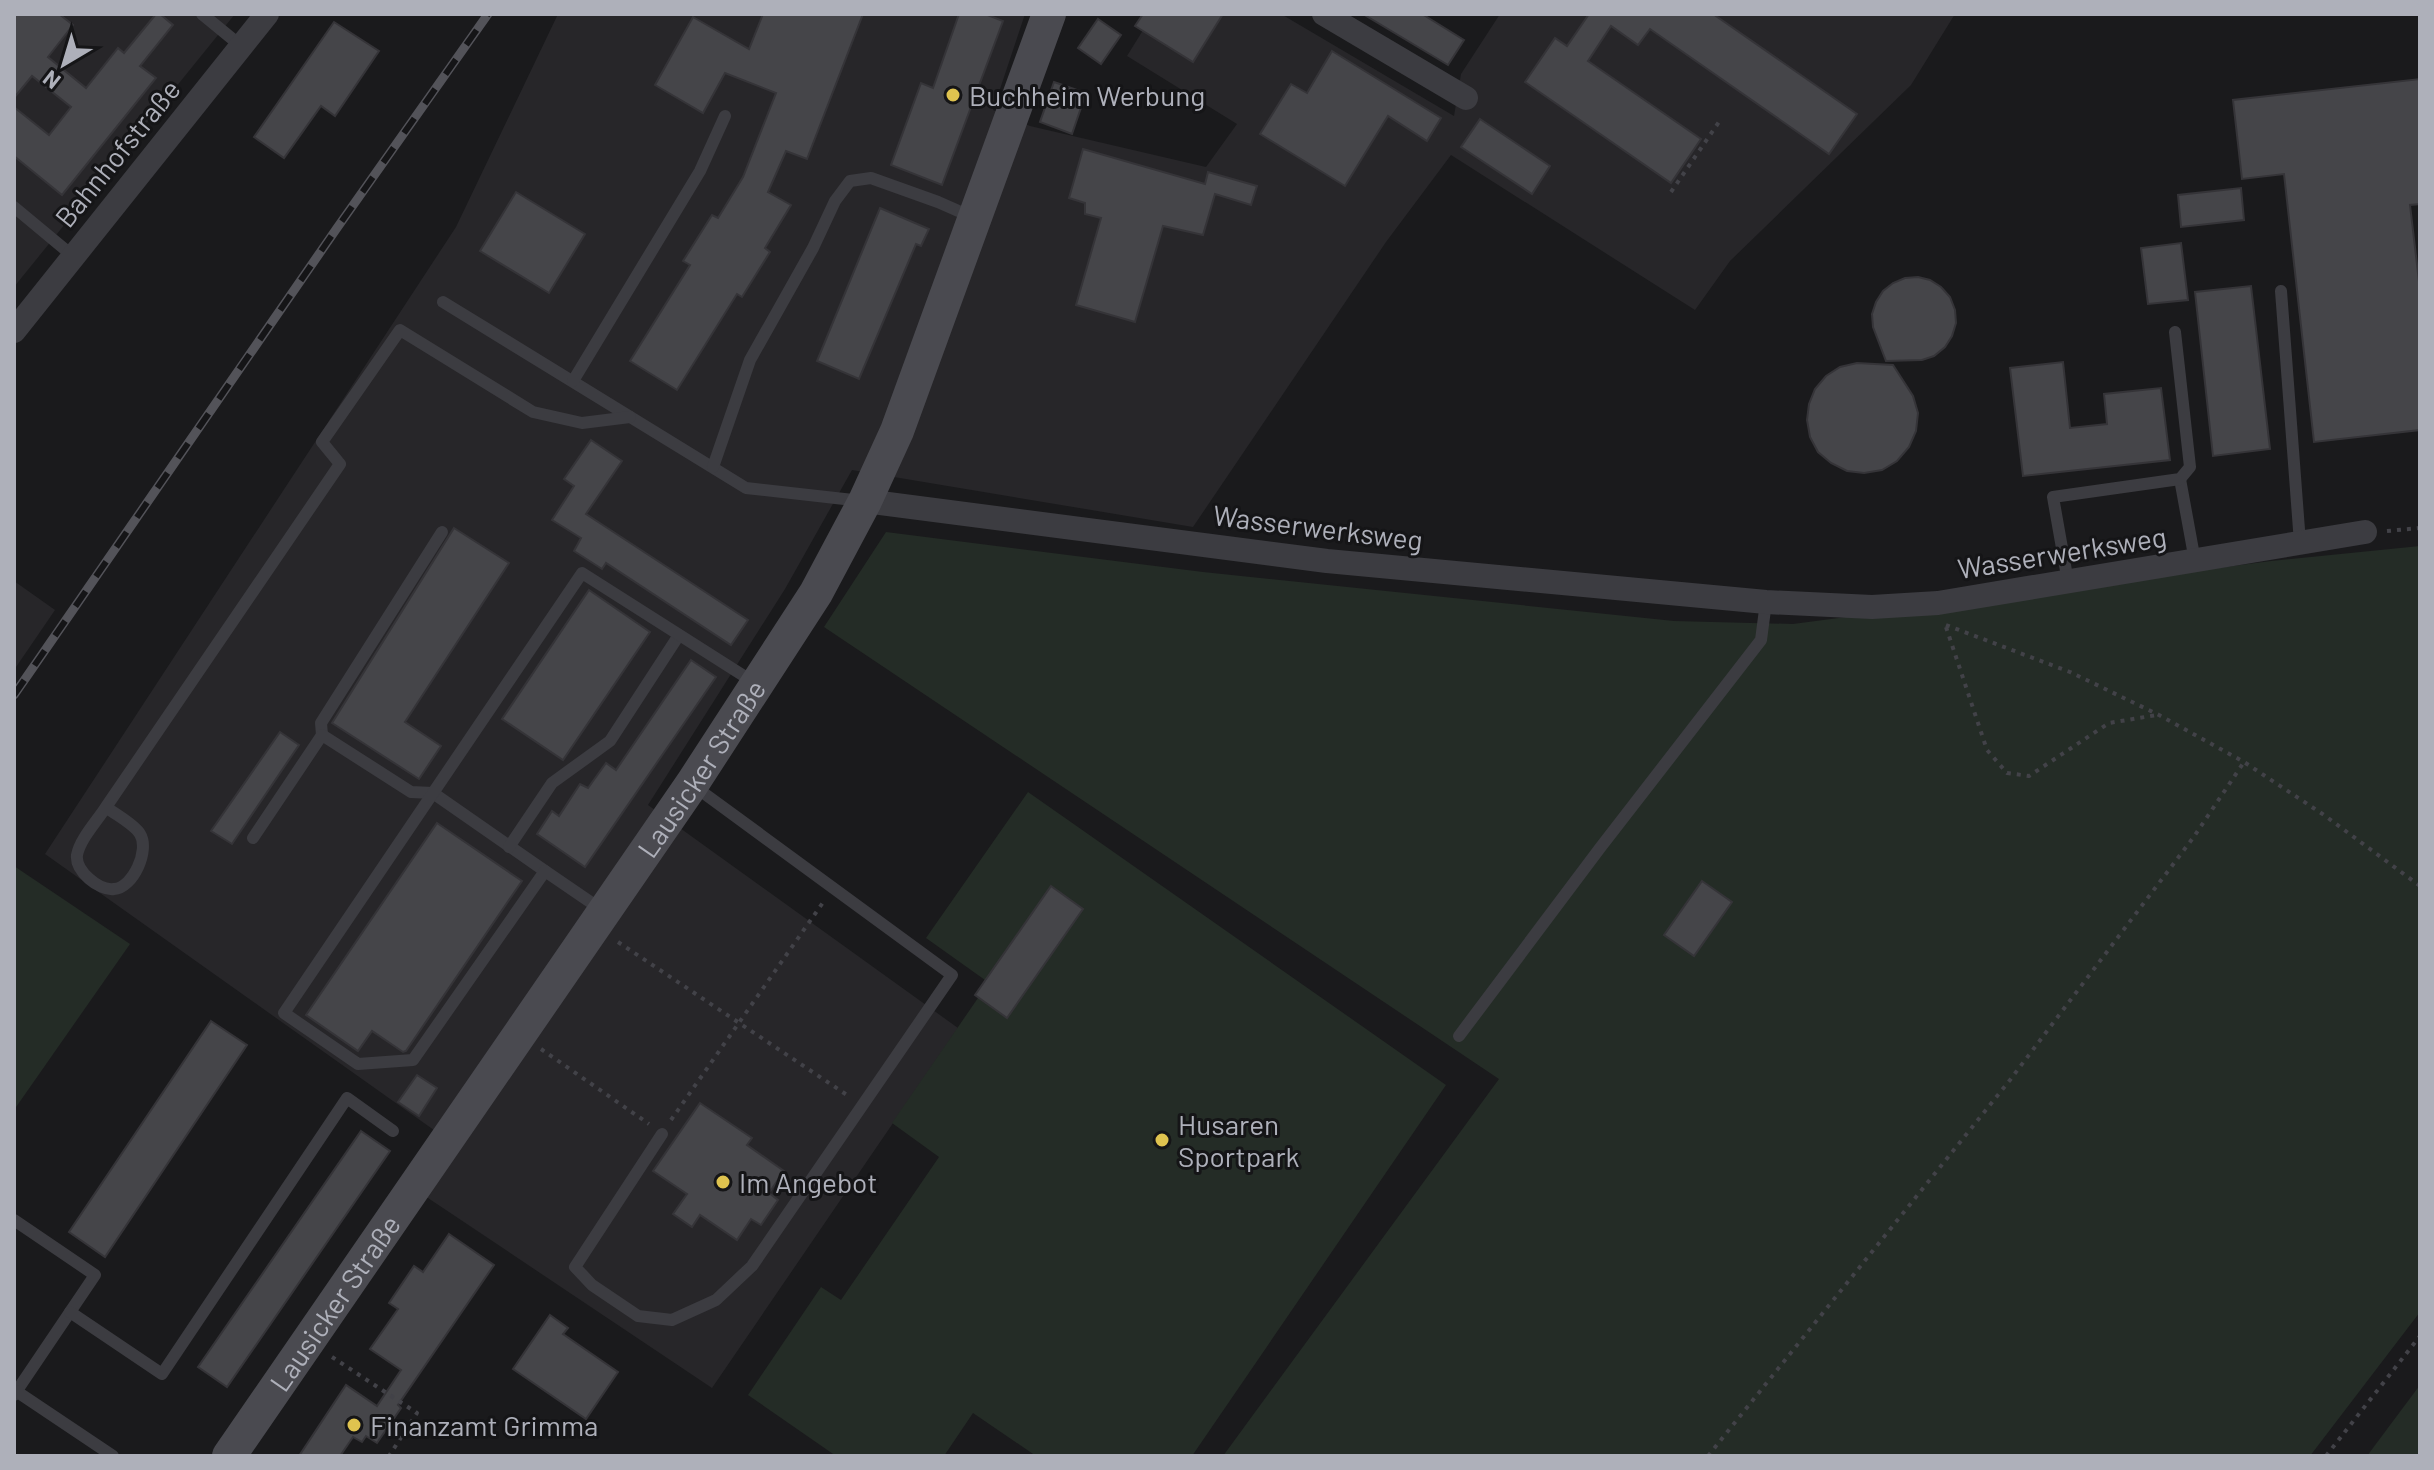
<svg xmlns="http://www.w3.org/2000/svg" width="2434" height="1470" font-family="Barlow,sans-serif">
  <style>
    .built { fill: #272629 }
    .green { fill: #242c26 }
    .building { fill: #454549; stroke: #353438; stroke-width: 2 }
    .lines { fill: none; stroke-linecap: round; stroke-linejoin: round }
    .path { stroke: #424248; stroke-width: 4; stroke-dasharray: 4 6; stroke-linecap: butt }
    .service { stroke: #3c3c41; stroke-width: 12 }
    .minor { stroke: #3c3c41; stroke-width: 24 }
    .secondary { stroke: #4a4a50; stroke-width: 34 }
    .rail-casing { stroke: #535359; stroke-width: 9 }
    .rail { stroke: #151517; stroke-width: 6; stroke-dasharray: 18; stroke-linecap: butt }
    .poi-dot { fill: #dfc34f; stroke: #151517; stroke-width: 3 }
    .labels { text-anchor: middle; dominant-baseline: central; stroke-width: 6; stroke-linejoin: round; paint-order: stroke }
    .poi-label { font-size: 28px; fill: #aeb0ba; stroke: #151517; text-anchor: start }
    .street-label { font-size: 28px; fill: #aeb0ba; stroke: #151517 }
  </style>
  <rect width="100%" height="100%" fill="#1a1a1c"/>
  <g class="built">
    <polygon points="14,14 235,14 14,287"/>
    <polygon points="558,14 1025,14 993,110 1030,126 1206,167 1237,124 1127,56 1153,14 1281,14 1454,116 1461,74 1500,14 1955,14 1911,85 1730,261 1695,310 1451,155 1386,242 1193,527 852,470 785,589 648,805 958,1028 712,1388 422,1194 455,1145 45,854 456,227"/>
    <polygon points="14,581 55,610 14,670"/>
  </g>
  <g class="green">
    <polygon points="886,532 1203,572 1674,621 1793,624 2271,561 2420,546 2420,1312 2310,1456 1223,1456 1499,1079 824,627"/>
    <polygon points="1028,792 1446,1085 1192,1456 1036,1456 973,1413 944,1456 836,1456 748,1395 821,1287 841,1300 939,1157 892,1123 978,998 975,995 985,980 926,938"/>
    <polygon points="14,866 130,944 14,1110"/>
    <polygon points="2420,1385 2420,1456 2367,1456"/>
  </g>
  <g class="building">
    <polygon points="14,14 59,14 73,25 48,57 86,88 118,48 124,53 156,14 160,14 173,25 140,66 156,78 62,195 14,156 14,107 49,135 71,107 32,76 14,98"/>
    <polygon points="763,14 863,14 807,159 786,151 768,192 791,205 765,248 770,252 742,297 737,294 677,390 630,361 690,265 683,261 712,215 718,218 743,177 776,93 725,73 703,113 655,85 693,17 749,49"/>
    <polygon points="959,14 985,14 1003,21 942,185 891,165 921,83 933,88"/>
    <polygon points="1143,14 1223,14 1193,62 1135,26"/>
    <polygon points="1363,14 1422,14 1464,40 1448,65"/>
    <polygon points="1589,14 1713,14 1857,114 1829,154 1650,29 1638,45 1611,26 1588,61 1701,139 1671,183 1525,82 1555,38 1567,46"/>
    <polygon points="1098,19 1121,35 1101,64 1078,48"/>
    <polygon points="334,22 379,51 335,116 321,106 284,158 254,137"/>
    <polygon points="1332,51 1441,118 1427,141 1388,116 1345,186 1260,134 1291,84 1307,93"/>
    <polygon points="2420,79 2420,204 2410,205 2420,290 2420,430 2314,442 2284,174 2242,179 2233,100"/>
    <polygon points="1054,82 1086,93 1072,134 1040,122"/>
    <polygon points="1480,119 1550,166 1532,194 1461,147"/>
    <polygon points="1083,149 1205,184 1208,172 1257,186 1251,205 1215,194 1203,235 1163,226 1135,322 1076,305 1101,218 1085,214 1085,203 1069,198"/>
    <polygon points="2241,188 2244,220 2181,227 2178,195"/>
    <polygon points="516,192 585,234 549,293 480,251"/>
    <polygon points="880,208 929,229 921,246 916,244 859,379 817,361"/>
    <polygon points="2181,243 2188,300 2148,304 2141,248"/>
    <polygon points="1918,277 1930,280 1941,287 1950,297 1955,310 1956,323 1952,336 1945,347 1934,356 1922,360 1886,361 1873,327 1872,314 1876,302 1883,291 1893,283 1905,278"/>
    <polygon points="2251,286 2270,449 2213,456 2195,292"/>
    <polygon points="2063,362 2070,428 2107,424 2104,394 2161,388 2170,460 2023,476 2010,368"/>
    <polygon points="1857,363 1893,365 1913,396 1918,413 1916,431 1909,447 1897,461 1882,470 1864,473 1847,471 1831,463 1818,452 1810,437 1807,420 1809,404 1815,389 1826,376 1840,367"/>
    <polygon points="591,440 622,461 586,514 748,620 731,645 606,563 602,569 574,551 581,538 552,520 574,486 564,479"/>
    <polygon points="454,528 509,563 405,722 441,746 419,779 332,723"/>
    <polygon points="589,590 650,632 563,760 502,719"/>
    <polygon points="691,660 716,677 585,867 537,834 552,811 559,816 580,784 588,788 606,763 616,770"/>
    <polygon points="280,732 299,745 232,844 211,831"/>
    <polygon points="437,823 522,881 406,1051 403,1052 372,1031 358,1051 306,1015"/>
    <polygon points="1702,881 1732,902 1694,956 1664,935"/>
    <polygon points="1051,886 1083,909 1007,1018 975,995"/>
    <polygon points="211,1021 247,1045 105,1257 69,1232"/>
    <polygon points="417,1075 437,1088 419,1116 398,1102"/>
    <polygon points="700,1103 752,1138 747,1145 784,1171 769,1193 778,1200 761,1225 751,1219 737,1240 700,1215 692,1227 673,1214 687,1194 653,1171"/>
    <polygon points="361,1131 390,1151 227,1387 198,1367"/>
    <polygon points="449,1234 494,1265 398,1405 401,1408 377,1443 366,1436 362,1442 353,1437 340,1456 299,1456 346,1385 377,1406 401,1370 370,1349 398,1309 389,1303 414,1266 423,1272"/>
    <polygon points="550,1315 568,1328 563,1334 618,1372 586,1419 513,1369"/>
  </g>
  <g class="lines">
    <g class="path">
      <polyline points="1671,192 1721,119"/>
      <polyline points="2387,531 2420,528"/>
      <polyline points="1946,625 2070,672 2159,715 2244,762 2324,815 2420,886"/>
      <polyline points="1946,627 1987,750 2007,773 2029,776 2109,723 2157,715"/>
      <polyline points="618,942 850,1097"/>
      <polyline points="541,1049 649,1124"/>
      <polyline points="671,1120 824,901"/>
      <polyline points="332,1357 417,1413 389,1456"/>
      <polyline points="1708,1456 2010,1080 2193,838 2244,762"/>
      <polyline points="2326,1456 2420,1336"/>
    </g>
    <g class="service">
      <polyline points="202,14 241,46"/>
      <polyline points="14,207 73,256"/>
      <polyline points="2281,291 2300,543"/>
      <polyline points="443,302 746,488 862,501"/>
      <polyline points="573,381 700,171 725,116"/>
      <polyline points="713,467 750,360 813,248 835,201 850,181 871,178 938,202 972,217"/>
      <polyline points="2180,479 2195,561"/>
      <polyline points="2068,582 2053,497 2180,479 2190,467 2175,332"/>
      <polyline points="322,735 321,723 442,532"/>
      <path d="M106,807C116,815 134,824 140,834C150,850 133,888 114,889C99,891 75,871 77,855C80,839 97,821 106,807L340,464L322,442L400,330L533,412L582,423L630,417"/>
      <polyline points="253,838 322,735 411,792 433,793 545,871"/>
      <polyline points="509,847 552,783 610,741 679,635"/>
      <polyline points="602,910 545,871 413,1060 358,1064 284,1013 582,573 755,683"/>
      <polyline points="1459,1036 1600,848 1761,640 1766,602"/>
      <polyline points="662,1134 575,1267 592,1285 638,1316 672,1320 716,1300 752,1266 952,975 694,786"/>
      <polyline points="14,1220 95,1275 14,1395"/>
      <polyline points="70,1312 162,1374 347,1098 393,1131"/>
      <polyline points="16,1391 113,1456"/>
    </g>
    <g class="minor">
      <polyline points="1324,14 1466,98"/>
      <polyline points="14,331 267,14"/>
      <polyline points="865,501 1327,561 1766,602 1872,607 1938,603 2365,532"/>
    </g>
    <path class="secondary" id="s1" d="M229,1456L692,784L816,593L865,501L897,431L1049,14"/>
    <defs>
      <polyline id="rail" points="14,695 337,228 488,14"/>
    </defs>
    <use href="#rail" class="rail-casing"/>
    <use href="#rail" class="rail"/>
  </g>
  <g class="poi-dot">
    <circle cx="953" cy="95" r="8"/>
    <circle cx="1162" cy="1140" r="8"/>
    <circle cx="723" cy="1182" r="8"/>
    <circle cx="354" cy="1425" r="8"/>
  </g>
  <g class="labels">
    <g class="poi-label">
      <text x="969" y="95">Buchheim Werbung</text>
      <text x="1178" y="1124">Husaren<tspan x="1178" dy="32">Sportpark</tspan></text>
      <text x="739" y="1182">Im Angebot</text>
      <text x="370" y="1425">Finanzamt Grimma</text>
    </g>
    <g class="street-label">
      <text transform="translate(117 153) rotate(-51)">Bahnhofstraße</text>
      <text transform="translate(1318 527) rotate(7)">Wasserwerksweg</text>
      <text transform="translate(2062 552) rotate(-9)">Wasserwerksweg</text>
      <text stroke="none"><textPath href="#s1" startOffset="834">Lausicker Straße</textPath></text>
      <text stroke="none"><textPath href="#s1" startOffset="186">Lausicker Straße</textPath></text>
    </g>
  </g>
  <rect width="2434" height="1470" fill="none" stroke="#aeb0ba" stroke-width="32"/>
  <g transform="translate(64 64) rotate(218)" stroke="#151517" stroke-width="6" paint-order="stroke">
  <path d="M0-6L14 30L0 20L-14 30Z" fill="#aeb0ba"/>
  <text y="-12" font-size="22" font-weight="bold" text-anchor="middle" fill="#aeb0ba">N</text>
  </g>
</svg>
